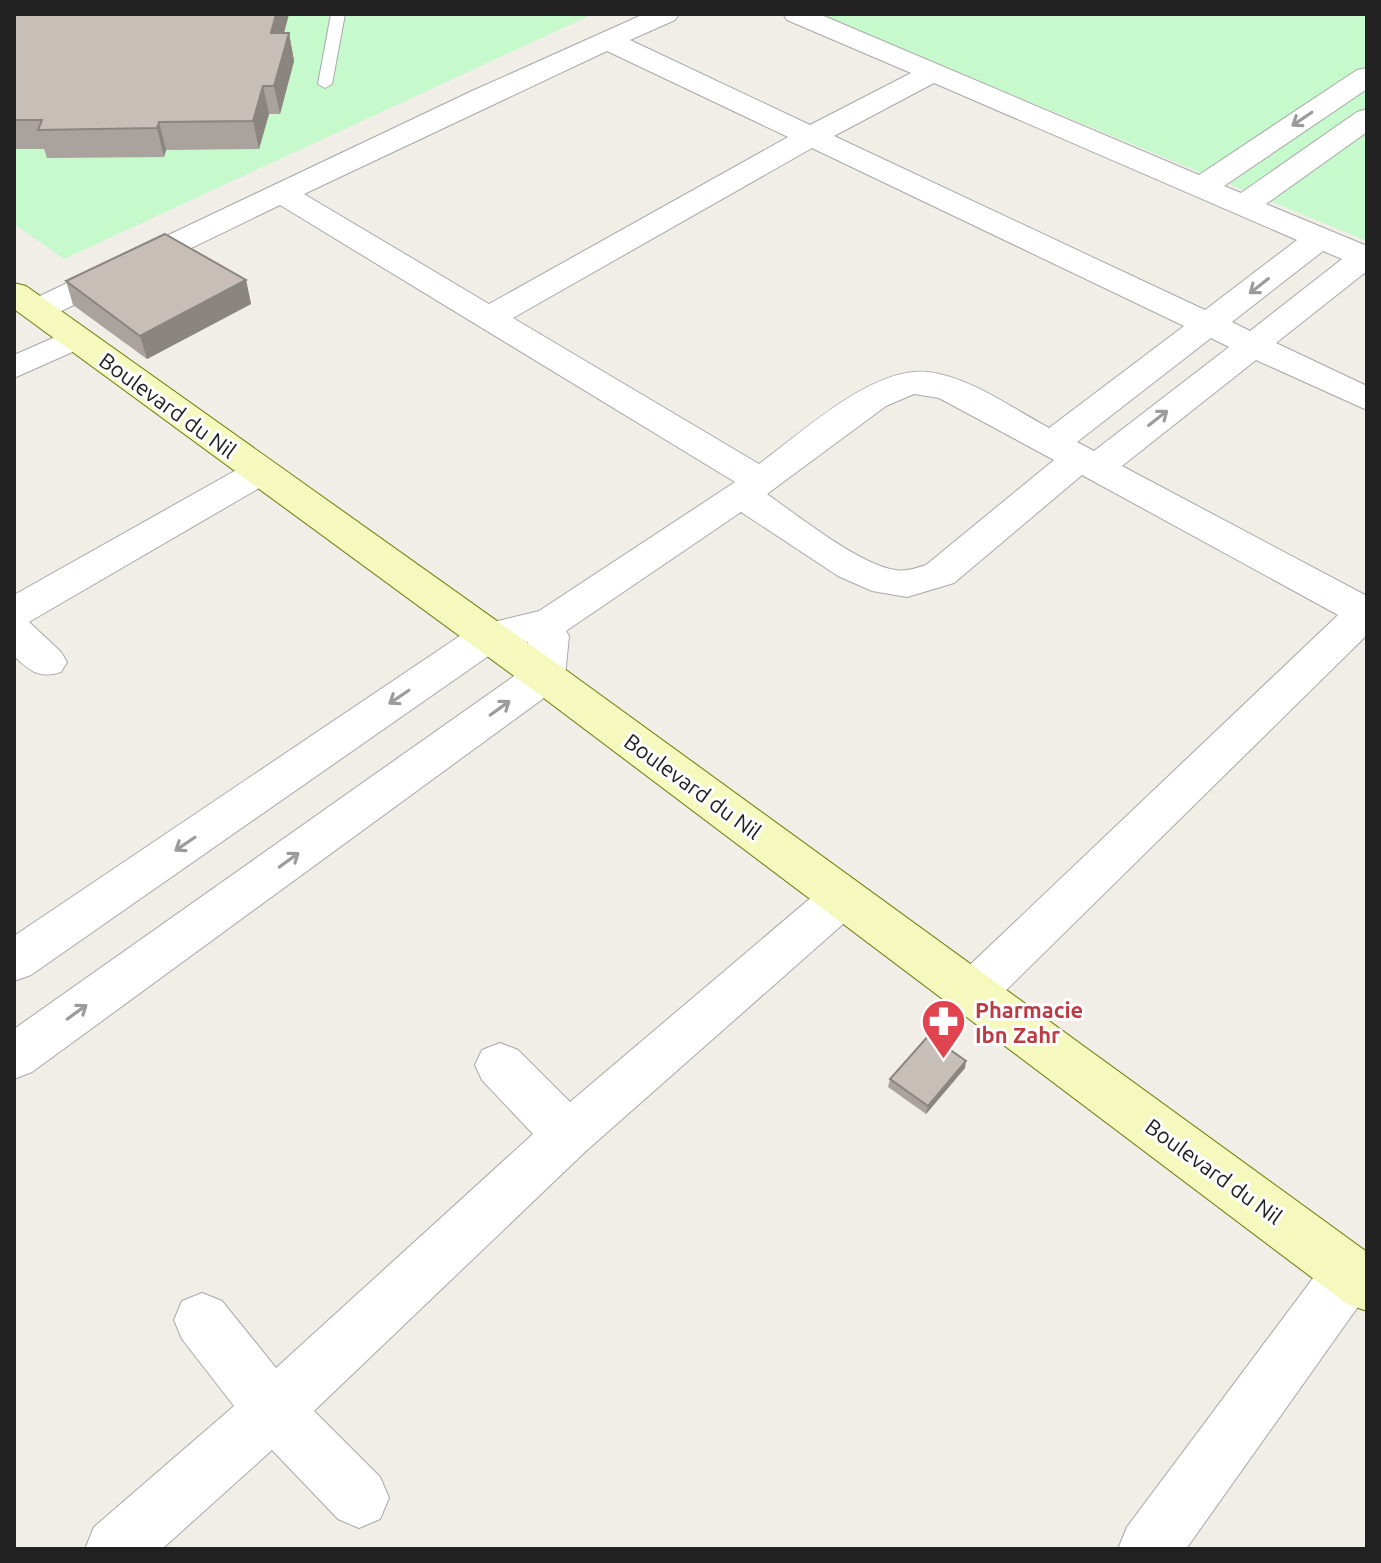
<svg xmlns="http://www.w3.org/2000/svg" width="1381" height="1563" font-family="Ubuntu,sans-serif">
  <style>
    .park { fill: #c6f9cc }
    .lines { fill: none; stroke-linecap: round; stroke-linejoin: round }
    .lane-casing { stroke: #a8a8a8; stroke-width: 2 }
    .street-casing { stroke: #a8a8a8; stroke-width: 2 }
    .secondary-casing { stroke: #6b7a06; stroke-width: 2 }
    .lane { fill: #fff; fill-rule: evenodd }
    .street { fill: #fff; fill-rule: evenodd }
    .secondary { fill: #f5f9bd; fill-rule: evenodd }
    .wall { fill: #aaa39d }
    .shaded-wall { fill: #8b8580 }
    .building { fill: #c6beb7; stroke: #8b8580; stroke-width: 2 }
    .oneway { stroke: #9b9b9b }
    .labels { text-anchor: middle; dominant-baseline: central; stroke-width: 6; stroke-linejoin: round; paint-order: stroke }
    .street-label { font-size: 22px; fill: #212121; stroke: #fff }
    .health-label { font-size: 22px; font-weight: bold; fill: #be3a42; stroke: #fff; text-anchor: start }
  </style>
  <rect width="100%" height="100%" fill="#f1eee8"/>
  <g class="park">
    <polygon points="14,14 593,14 64,259 14,224"/>
    <polygon points="816,14 1367,14 1367,241"/>
  </g>
  <g class="lines">
    <defs>
      <polygon id="lane" points="331,14 345,14 332,84 325,88 318,84"/>
      <g id="street">
        <path d="M644,14H679L675,20L630,40L810,125L911,73L787,20L783,14H819L1199,175L1357,70L1367,68V89L1224,186L1241,193L1357,112L1367,109V132L1266,204L1367,246V271L1276,343L1367,386V410L1256,360L1122,466L1367,596V635L989,1007L972,1013L955,1007L948,993L955,979L1338,615L1082,475L954,583L907,597L872,591L838,576L741,512L566,631L569,636L565,676L559,687L32,1072L14,1079V1029L524,669L528,642L500,648L31,975L14,981V936L473,627L539,611L735,482L280,205L49,317L37,320L25,317L20,310L25,303L472,91ZM607,51L788,137L489,304L304,194ZM934,83L1297,240L1205,310L834,136ZM812,148L1184,326L1049,428C1012,408 970,377 928,372C872,366 802,433 759,464L513,318ZM1323,251L1342,259L1250,331L1232,322ZM1211,338L1229,347L1094,451L1077,442ZM914,394L939,398L1054,460L926,565C916,568 906,572 896,570C861,566 797,515 767,494L886,406Z"/>
        <polygon points="76,328 88,331 93,338 88,345 14,378 14,355"/>
        <path d="M260,460L273,464L279,472L273,480L29,622L61,652L67,662L61,672C39,679 30,671 14,656V595L247,464Z"/>
        <polygon points="843,878 859,884 866,897 859,910 586,1151 314,1411 380,1477 389,1498 380,1519 359,1528 338,1519 272,1450 162,1549 85,1549 94,1527 234,1406 182,1339 174,1320 182,1301 202,1293 222,1301 276,1368 533,1134 482,1080 475,1065 482,1050 500,1043 518,1050 570,1102 827,884"/>
        <polygon points="1350,1246 1367,1253 1367,1294 1186,1549 1118,1549 1127,1527 1331,1254"/>
      </g>
      <polygon id="secondary" points="14,283 26,286 559,665 1367,1252 1367,1311 1347,1304 529,687 14,309"/>
    </defs>
    <use href="#lane" class="lane-casing"/>
    <use href="#street" class="street-casing"/>
    <use href="#secondary" class="secondary-casing"/>
    <use href="#lane" class="lane"/>
    <use href="#street" class="street"/>
    <use href="#secondary" class="secondary"/>
  </g>
  <g class="wall">
    <polygon points="14,14 289,14 284,33 289,33 294,61 280,114 269,114 259,149 166,150 164,157 47,158 44,149 14,149"/>
    <polygon points="246,280 251,304 147,359 73,305 66,281"/>
    <polygon points="965,1068 926,1114 888,1087 890,1079"/>
  </g>
  <g class="shaded-wall">
    <polygon points="276,14 289,14 276,61 271,33"/>
    <polygon points="289,33 294,61 280,114 274,86"/>
    <polygon points="263,86 269,114 259,149 253,121"/>
    <polygon points="159,122 166,150 164,157 157,128"/>
    <polygon points="246,280 251,304 147,359 140,336"/>
    <polygon points="966,1061 965,1068 926,1114 928,1106"/>
  </g>
  <g class="building">
    <polygon points="14,14 276,14 271,33 289,33 274,86 263,86 253,121 159,122 157,128 38,130 42,120 14,120"/>
    <polygon points="165,234 246,280 140,336 66,281"/>
    <polygon points="929,1035 966,1061 928,1106 890,1079"/>
  </g>
  <defs><path id="oneway-shaft" d="M-6 0H5M1.5-3L5.5 0L1.5 3" fill="none" stroke-width="1.6" stroke-linecap="round" stroke-linejoin="round" transform="scale(2)"/></defs>
  <g class="oneway">
    <use href="#oneway-shaft" transform="translate(1302 119) rotate(146)"/>
    <use href="#oneway-shaft" transform="translate(1259 286) rotate(142)"/>
    <use href="#oneway-shaft" transform="translate(1158 418) rotate(-38)"/>
    <use href="#oneway-shaft" transform="translate(399 697) rotate(146)"/>
    <use href="#oneway-shaft" transform="translate(500 708) rotate(-36)"/>
    <use href="#oneway-shaft" transform="translate(185 844) rotate(146)"/>
    <use href="#oneway-shaft" transform="translate(289 860) rotate(-36)"/>
    <use href="#oneway-shaft" transform="translate(77 1012) rotate(-36)"/>
  </g>
  <defs>
    <symbol id="pharmacy-pin" viewBox="-11 -11 22 30"><path d="M0 17L-7.5 6A9.5 9.5 0 1 1 7.5 6Z" fill="#e0444e" stroke="#fff"/><path d="M-2-6h4v4h4v4h-4v4h-4v-4h-4v-4h4Z" fill="#fff"/></symbol>
  </defs>
  <g fill-rule="evenodd">
    <use href="#pharmacy-pin" x="918" y="996" width="51" height="69"/>
  </g>
  <g class="labels">
    <g class="street-label">
      <text transform="translate(168 405) rotate(36)">Boulevard du Nil</text>
      <text transform="translate(693 786) rotate(36)">Boulevard du Nil</text>
      <text transform="translate(1214 1171) rotate(36)">Boulevard du Nil</text>
    </g>
    <g class="health-label">
      <text x="975" y="1009">Pharmacie<tspan x="975" dy="25">Ibn Zahr</tspan></text>
    </g>
  </g>
  <rect width="1381" height="1563" fill="none" stroke="#212121" stroke-width="32"/>
</svg>
